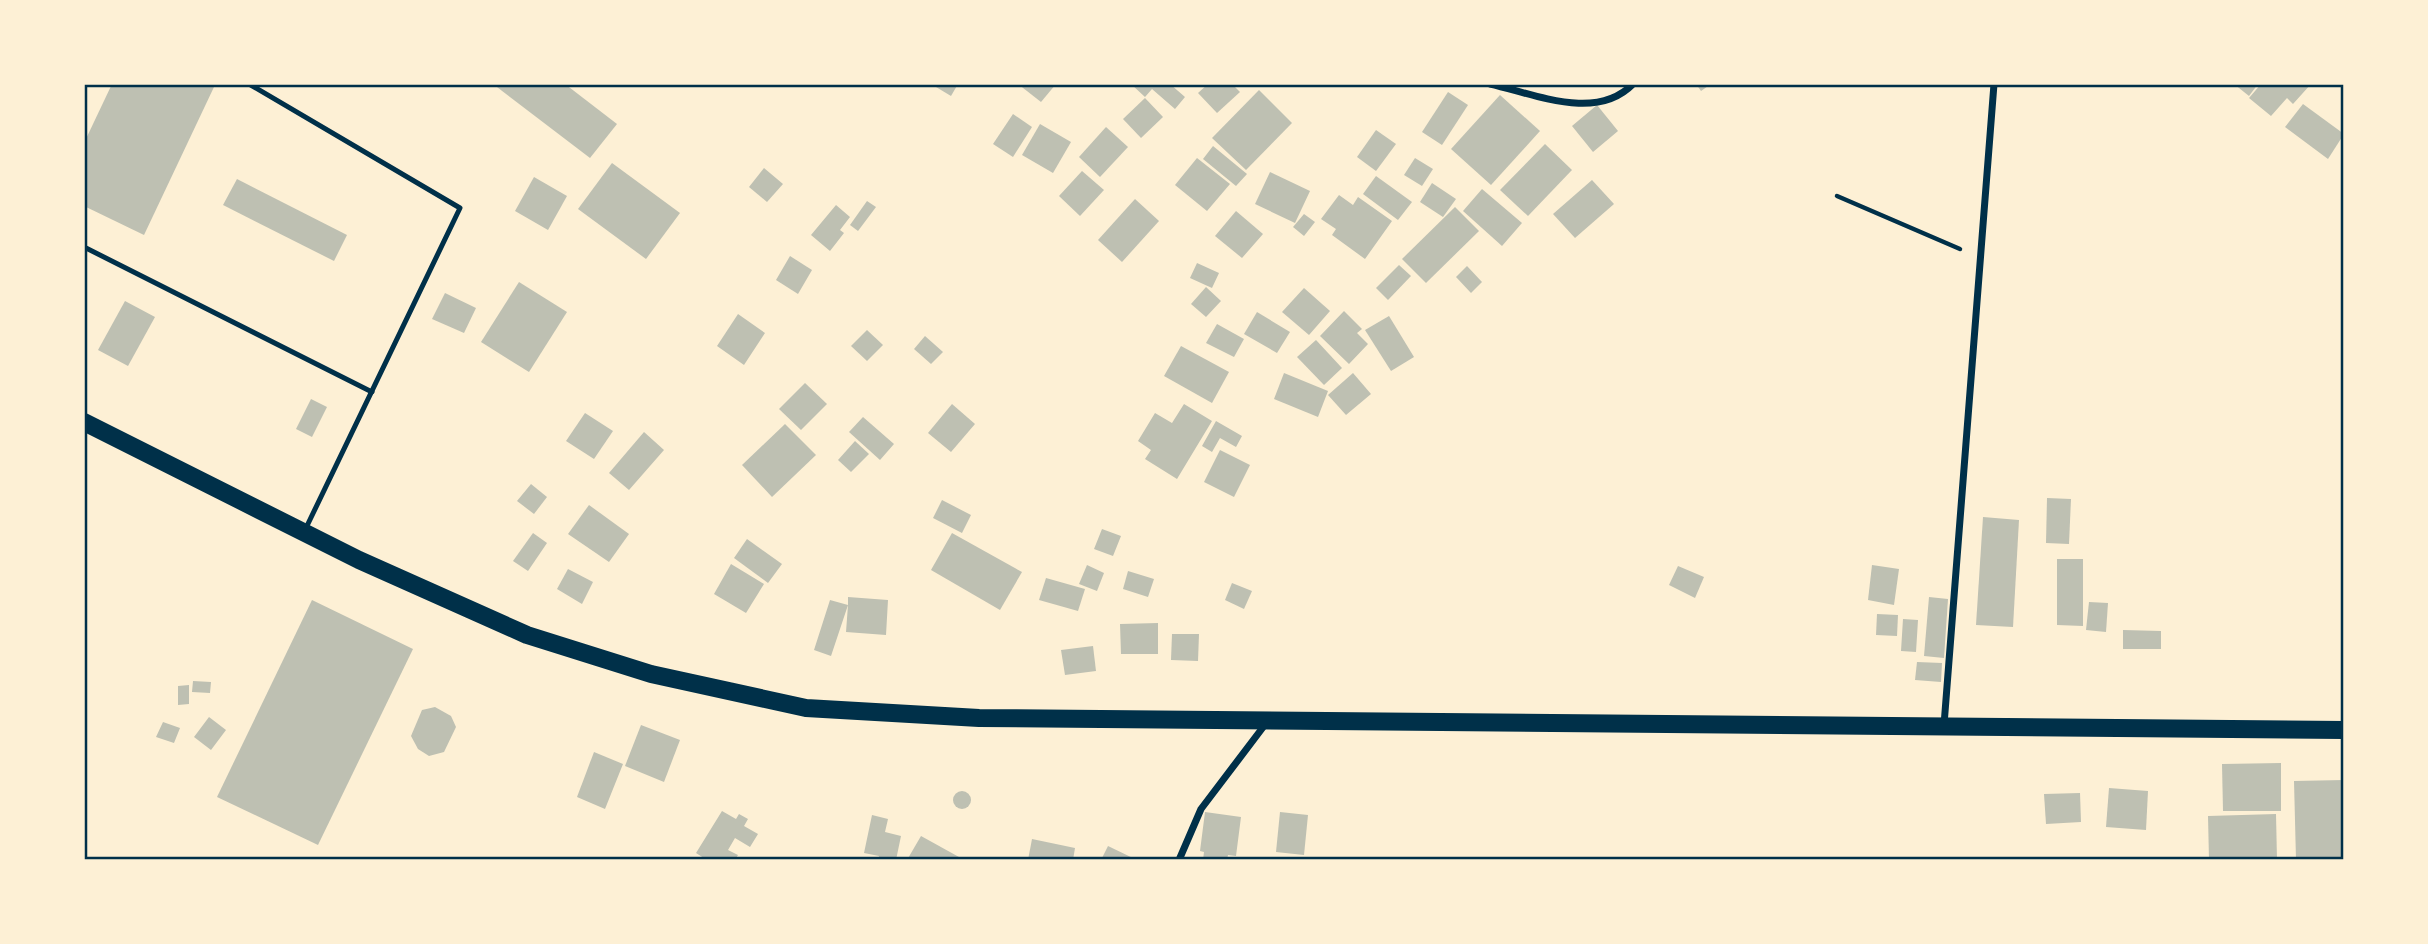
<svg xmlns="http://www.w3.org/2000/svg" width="2428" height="944" font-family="'Open Sans',sans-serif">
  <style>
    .building { fill: #bec0b2 }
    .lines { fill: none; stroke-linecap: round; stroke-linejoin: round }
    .path { stroke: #003049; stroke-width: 4.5 }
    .service { stroke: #003049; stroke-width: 5 }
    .minor { stroke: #003049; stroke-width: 7 }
    .primary { stroke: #003049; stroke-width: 18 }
    .neatline { fill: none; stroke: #003049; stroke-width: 2.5 }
  </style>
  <rect width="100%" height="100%" fill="#fdf0d5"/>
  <g class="building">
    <polygon points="112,84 214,87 144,235 84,206 84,143"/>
    <polygon points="493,84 565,84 617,124 590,158"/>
    <polygon points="931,84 958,84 951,96"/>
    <polygon points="1018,84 1056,84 1041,102"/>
    <polygon points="1131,84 1170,84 1185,97 1175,109 1152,89 1145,97"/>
    <polygon points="1208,84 1232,84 1240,92 1217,113 1198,93"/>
    <polygon points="1696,84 1711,84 1701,91"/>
    <polygon points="2234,84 2258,84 2249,96"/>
    <polygon points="2261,84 2311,84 2293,104 2287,98 2271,116 2249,98"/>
    <polygon points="1259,90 1292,123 1246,170 1212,138"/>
    <polygon points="1448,92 1468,105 1442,145 1422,132"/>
    <polygon points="1500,95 1540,131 1491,185 1451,149"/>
    <polygon points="1145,98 1163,117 1141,138 1123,119"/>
    <polygon points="2303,104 2344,134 2328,159 2285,127"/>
    <polygon points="1597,105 1618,131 1593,152 1572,126"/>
    <polygon points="1013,114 1032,127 1013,157 993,144"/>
    <polygon points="1040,124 1071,142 1053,173 1022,155"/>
    <polygon points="1106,127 1128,147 1100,177 1079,157"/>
    <polygon points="1376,130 1396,144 1376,171 1357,157"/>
    <polygon points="1545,144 1572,170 1528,216 1500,190"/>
    <polygon points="1213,146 1247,174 1236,186 1203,159"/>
    <polygon points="1197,158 1230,184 1207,211 1175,185"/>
    <polygon points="1415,158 1433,169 1422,186 1404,175"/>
    <polygon points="612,163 680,213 646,259 578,209"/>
    <polygon points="764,168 783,184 767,202 749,187"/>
    <polygon points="1082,171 1104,190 1080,216 1059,196"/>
    <polygon points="1270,172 1310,191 1295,223 1255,204"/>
    <polygon points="1376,176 1412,202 1398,220 1363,194"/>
    <polygon points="534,177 567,196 548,230 515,211"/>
    <polygon points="237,179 347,235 334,261 223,205"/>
    <polygon points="1592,180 1614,204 1575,238 1553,214"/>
    <polygon points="1432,183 1456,199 1443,217 1420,202"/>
    <polygon points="1482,189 1522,223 1502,246 1463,211"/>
    <polygon points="1339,195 1353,205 1358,197 1392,221 1365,259 1332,235 1336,229 1321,219"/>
    <polygon points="1135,199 1159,221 1122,262 1098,240"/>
    <polygon points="867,201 876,207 858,231 850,225"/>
    <polygon points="836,205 850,217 840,230 844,233 830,251 811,235"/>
    <polygon points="1455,207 1479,231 1426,283 1402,259"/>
    <polygon points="1236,211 1263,234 1242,258 1215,236"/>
    <polygon points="1304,214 1315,222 1304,236 1293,227"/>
    <polygon points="790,256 812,270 798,294 776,280"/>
    <polygon points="1197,263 1219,273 1212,288 1190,278"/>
    <polygon points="1399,265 1411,276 1388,300 1376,288"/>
    <polygon points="1467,266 1482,282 1471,293 1456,277"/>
    <polygon points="519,282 567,312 529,372 481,342"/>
    <polygon points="1206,287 1221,301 1206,317 1191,304"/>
    <polygon points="1304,288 1330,311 1309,335 1282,312"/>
    <polygon points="445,293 476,308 464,333 432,319"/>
    <polygon points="125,301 155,317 128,366 98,350"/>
    <polygon points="1344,311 1362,329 1357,333 1368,344 1349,364 1320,336"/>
    <polygon points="1257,312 1290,332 1277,353 1244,334"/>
    <polygon points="738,314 765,333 744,365 717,346"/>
    <polygon points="1389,316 1414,357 1391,371 1365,330"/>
    <polygon points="1217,324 1244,339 1234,357 1206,343"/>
    <polygon points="867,330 883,345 867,361 851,346"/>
    <polygon points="925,336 943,352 931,364 914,349"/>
    <polygon points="1316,340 1342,368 1324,385 1297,357"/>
    <polygon points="1181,346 1229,372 1212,403 1164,376"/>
    <polygon points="1284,373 1328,391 1318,417 1274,399"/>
    <polygon points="1353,373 1371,394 1346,415 1328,395"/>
    <polygon points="805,383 827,404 801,430 779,409"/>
    <polygon points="311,399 327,407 312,437 296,429"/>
    <polygon points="952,404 975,424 951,452 928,433"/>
    <polygon points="1184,404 1212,421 1177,479 1145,459 1151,450 1138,441 1155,413 1172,423"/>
    <polygon points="585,413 613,431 594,459 566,441"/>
    <polygon points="863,417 894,444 880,460 849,432"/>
    <polygon points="1216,421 1242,436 1236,447 1220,438 1212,452 1202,446"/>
    <polygon points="785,424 816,455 772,497 742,465"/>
    <polygon points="644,432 664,450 629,490 609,473"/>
    <polygon points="855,441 869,454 851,472 838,460"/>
    <polygon points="1220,450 1250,465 1234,497 1204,482"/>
    <polygon points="531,484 547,497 534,514 517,501"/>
    <polygon points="2047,498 2071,499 2069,544 2046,543"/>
    <polygon points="942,500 971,515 962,533 933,518"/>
    <polygon points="589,505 629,534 609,562 568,534"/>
    <polygon points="1983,517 2019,520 2013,627 1976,625"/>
    <polygon points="1102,529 1121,536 1113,556 1094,549"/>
    <polygon points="533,533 547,543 528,571 513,561"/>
    <polygon points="952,533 1022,572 1000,610 931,570"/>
    <polygon points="747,539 782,564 768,583 734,558"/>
    <polygon points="2057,559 2083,559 2083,626 2057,625"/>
    <polygon points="731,564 764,584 746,613 714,594"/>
    <polygon points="1087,565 1104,573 1097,591 1079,584"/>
    <polygon points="1872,565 1899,569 1894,605 1868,600"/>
    <polygon points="1678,566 1704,577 1695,598 1669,585"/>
    <polygon points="568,569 593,582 582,604 557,589"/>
    <polygon points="1128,571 1154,579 1148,597 1123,589"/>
    <polygon points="1046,578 1085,589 1078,611 1039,600"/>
    <polygon points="1232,583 1252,591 1244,609 1225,600"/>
    <polygon points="848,597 888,600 886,635 846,632 848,605 831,656 814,650 830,600 848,605"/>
    <polygon points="1929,597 1948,599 1944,658 1924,656"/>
    <polygon points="312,600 413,649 318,845 217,797"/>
    <polygon points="2089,602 2108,603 2106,632 2086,630"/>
    <polygon points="1877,614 1898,615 1897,636 1876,635"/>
    <polygon points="1903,619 1918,620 1916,652 1901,651"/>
    <polygon points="1158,623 1158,654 1121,654 1120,624"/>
    <polygon points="2123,630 2161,631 2161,649 2123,649"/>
    <polygon points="1172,634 1199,634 1198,661 1171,660"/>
    <polygon points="1093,646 1096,671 1065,675 1061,650"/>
    <polygon points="1917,662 1942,663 1941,682 1915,680"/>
    <polygon points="193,681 211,682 210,693 192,692"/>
    <polygon points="189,685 189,704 178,705 178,686"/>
    <polygon points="435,707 451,716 456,727 444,752 429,756 418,749 411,736 422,710"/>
    <polygon points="209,717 226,730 211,750 194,737"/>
    <polygon points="163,722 180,728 174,743 156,737"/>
    <polygon points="641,725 680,740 664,782 625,766"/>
    <polygon points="594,752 623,764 605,809 577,797"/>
    <polygon points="2281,763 2281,811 2223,811 2222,764"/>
    <polygon points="2344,780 2344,860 2296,860 2294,781"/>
    <polygon points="2109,788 2148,791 2146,830 2106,827"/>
    <circle cx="962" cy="800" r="9"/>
    <polygon points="2080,793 2081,822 2046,824 2044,794"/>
    <polygon points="722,811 736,819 739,814 748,819 744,826 758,834 750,847 735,838 728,850 738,855 735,860 707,860 696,853"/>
    <polygon points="1205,812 1241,817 1236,856 1228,855 1227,860 1203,860 1204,852 1200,851"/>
    <polygon points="1280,812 1308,815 1304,855 1276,852"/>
    <polygon points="2276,814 2277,860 2209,860 2208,816"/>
    <polygon points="872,815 888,819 885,832 901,836 896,860 878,860 879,856 864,853"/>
    <polygon points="921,836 959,857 958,860 907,860"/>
    <polygon points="1032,839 1075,848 1073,860 1028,860"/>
    <polygon points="1108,846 1137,860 1101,860"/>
  </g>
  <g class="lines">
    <polyline class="path" points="1837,196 1960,249"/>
    <g class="service">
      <polyline points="249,84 460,208 305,530"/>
      <polyline points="84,247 372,392"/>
    </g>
    <g class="minor">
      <path d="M1490,84C1535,94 1596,122 1633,84"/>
      <polyline points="1944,725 1994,84"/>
      <polyline points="1179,860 1201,809 1267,722"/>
    </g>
    <polyline class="primary" points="84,422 359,560 527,635 651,674 806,708 979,718 2344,730"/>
  </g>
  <rect width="2428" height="944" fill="none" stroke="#fdf0d5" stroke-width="172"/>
  <rect x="86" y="86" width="2256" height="772" class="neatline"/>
</svg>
